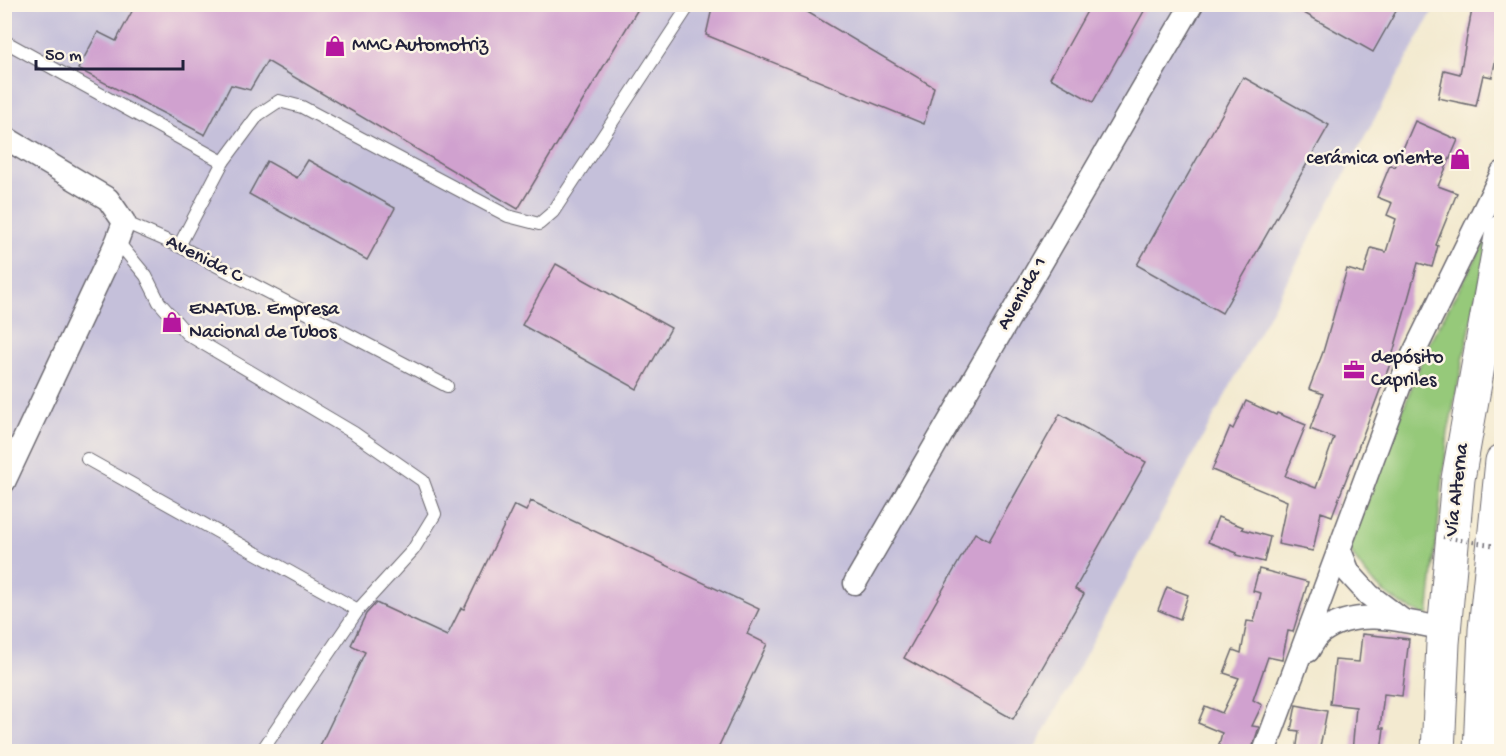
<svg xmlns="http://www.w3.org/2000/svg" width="1506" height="756" font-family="'Gochi Hand',sans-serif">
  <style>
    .industrial { fill: #c5c0da }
    .green { fill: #96c97a; stroke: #5c765a; stroke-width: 1.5 }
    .building { fill: #d0a1cf }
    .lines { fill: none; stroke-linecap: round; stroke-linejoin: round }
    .service-casing { stroke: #6b686f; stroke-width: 14 }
    .minor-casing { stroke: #6b686f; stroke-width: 25 }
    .trunk-casing { stroke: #6b686f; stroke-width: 35 }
    .service { stroke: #fff; stroke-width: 12 }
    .minor { stroke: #fff; stroke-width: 22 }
    .trunk { stroke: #fff; stroke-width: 33 }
    .path-bridge { stroke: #6b686f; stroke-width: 4; stroke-dasharray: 1.5 4.5; stroke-linecap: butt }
    .labels { text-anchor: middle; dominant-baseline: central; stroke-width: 5; stroke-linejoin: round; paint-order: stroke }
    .poi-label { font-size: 20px; fill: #22223b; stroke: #fcf5e5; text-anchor: start }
    .street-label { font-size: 20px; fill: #22223b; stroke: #fcf5e5 }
  </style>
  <rect width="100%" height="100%" fill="#fcf5e5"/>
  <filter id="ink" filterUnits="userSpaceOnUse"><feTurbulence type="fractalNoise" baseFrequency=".0167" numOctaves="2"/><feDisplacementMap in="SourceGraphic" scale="12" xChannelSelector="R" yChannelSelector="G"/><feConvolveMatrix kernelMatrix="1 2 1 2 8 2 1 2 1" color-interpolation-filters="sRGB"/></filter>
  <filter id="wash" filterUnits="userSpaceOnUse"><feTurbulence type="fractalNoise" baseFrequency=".008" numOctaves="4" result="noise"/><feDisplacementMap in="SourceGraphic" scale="24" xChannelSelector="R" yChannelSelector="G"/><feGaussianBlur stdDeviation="1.35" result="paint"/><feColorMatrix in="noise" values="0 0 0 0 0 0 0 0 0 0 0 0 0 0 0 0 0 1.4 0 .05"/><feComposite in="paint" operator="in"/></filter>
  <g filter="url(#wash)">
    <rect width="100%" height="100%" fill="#f3ead0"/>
    <polygon class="industrial" points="4,5 1436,5 1033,752 5,751"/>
    <path class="green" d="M1490,233L1448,432L1428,617C1391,602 1370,585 1349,549L1427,347Z"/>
    <g id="blocks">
      <g class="building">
        <polygon points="136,4 641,4 518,209 267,61 250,90 231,85 205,135 78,69 98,32 116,41"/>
        <polygon points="713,4 794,4 934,87 924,124 706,35"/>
        <polygon points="1091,4 1148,4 1093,102 1050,78"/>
        <polygon points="1288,4 1400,4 1373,52"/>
        <polygon points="1473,4 1502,4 1502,45 1499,44 1492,77 1483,75 1476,106 1438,98 1444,70 1460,74"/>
        <polygon points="1243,77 1329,125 1222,313 1137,265"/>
        <polygon points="1415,121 1458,140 1438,186 1457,193 1436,245 1438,246 1432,267 1418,263 1390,364 1332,516 1321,512 1313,551 1278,544 1287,501 1212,470 1230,427 1233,429 1246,401 1276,415 1277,413 1306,425 1285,476 1316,488 1334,438 1310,429 1323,394 1309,389 1323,352 1347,269 1364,274 1371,248 1386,252 1396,219 1387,215 1392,203 1377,197 1390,165 1395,167"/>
        <polygon points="308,160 395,208 367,260 249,194 267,161 297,178"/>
        <polygon points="556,264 671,328 637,389 522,325"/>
        <polygon points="1060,414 1146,462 1075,589 1084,594 1013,719 904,658 975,533 989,541"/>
        <polygon points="531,501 759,609 747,634 767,644 716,752 317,752 365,652 351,645 366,614 376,603 447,636 461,608 464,609 514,505 526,511"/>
        <polygon points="1218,517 1243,527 1242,529 1270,537 1264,562 1236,555 1237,553 1208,542"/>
        <polygon points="1259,569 1308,582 1293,632 1288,631 1282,660 1268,657 1253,700 1262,705 1252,726 1259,727 1251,752 1217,752 1222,733 1198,723 1205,706 1222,713 1239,678 1224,673 1233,650 1241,653 1247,621 1254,622 1261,593 1253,591"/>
        <polygon points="1167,587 1188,595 1180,619 1158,610"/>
        <polygon points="1362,634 1409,639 1402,696 1384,694 1380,728 1384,728 1381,752 1352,752 1356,707 1330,704 1335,660 1359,662"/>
        <polygon points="1296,705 1327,711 1319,752 1296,752 1299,731 1291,730"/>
      </g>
    </g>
  </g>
  <g filter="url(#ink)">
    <use href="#blocks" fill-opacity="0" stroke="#6b686f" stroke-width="1.5"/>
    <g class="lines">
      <defs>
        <g id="service">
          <polyline points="4,41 223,162"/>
          <polyline points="124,222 179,246 447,386"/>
          <polyline points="117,241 146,276 159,302 187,334 354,433 423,481 435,514 413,550 358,610 261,752"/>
          <polyline points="179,246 223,162 258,115 279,101 302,107 508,216 539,224 553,212 690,4"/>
          <polyline points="87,459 358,610"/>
        </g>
        <g id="minor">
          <polyline points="4,137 108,199 124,222 117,241 4,482"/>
          <polyline points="1339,548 1349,573 1369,595 1401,619"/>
          <polyline points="855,583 1192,4"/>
          <path d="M1308,651C1312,645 1316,636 1322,632C1357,606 1405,621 1444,629"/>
          <polyline points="1264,752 1406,369 1502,173"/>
        </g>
        <g id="trunk">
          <polyline points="1438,752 1443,643 1458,479 1502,231"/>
          <polyline points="1480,752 1485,630 1502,461"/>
        </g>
      </defs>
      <use href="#service" class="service-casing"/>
      <use href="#minor" class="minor-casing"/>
      <use href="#trunk" class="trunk-casing"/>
      <use href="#service" class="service"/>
      <use href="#minor" class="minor"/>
      <use href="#trunk" class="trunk"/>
      <polyline class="path-bridge" points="1443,537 1502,547"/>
    </g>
  </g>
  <defs>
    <symbol id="shop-bare" viewBox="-9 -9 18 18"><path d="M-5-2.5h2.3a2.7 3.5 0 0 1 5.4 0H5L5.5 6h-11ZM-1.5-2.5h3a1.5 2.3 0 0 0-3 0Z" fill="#b5179e" stroke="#fcf5e5" stroke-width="2.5" paint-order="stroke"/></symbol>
    <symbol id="office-bare" viewBox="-9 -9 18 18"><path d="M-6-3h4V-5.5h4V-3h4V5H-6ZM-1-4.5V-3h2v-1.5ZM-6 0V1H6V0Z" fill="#b5179e" stroke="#fcf5e5" stroke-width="2.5" paint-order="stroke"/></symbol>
  </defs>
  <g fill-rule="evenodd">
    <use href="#shop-bare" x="320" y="31" width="30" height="30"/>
    <use href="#shop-bare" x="1445" y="144" width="30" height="30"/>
    <use href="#shop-bare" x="157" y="307" width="30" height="30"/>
    <use href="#office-bare" x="1339" y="355" width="30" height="30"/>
  </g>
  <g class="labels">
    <g class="poi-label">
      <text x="352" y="46">MMC Automotriz</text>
      <text x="1443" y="159" text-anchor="end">cerámica oriente</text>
      <text x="189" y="310">ENATUB. Empresa<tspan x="189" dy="23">Nacional de Tubos</tspan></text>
      <text x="1371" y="358">depósito<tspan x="1371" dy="23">Capriles</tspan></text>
    </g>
    <g class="street-label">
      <text transform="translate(204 260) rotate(27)">Avenida C</text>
      <text transform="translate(1023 294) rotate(-60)">Avenida 1</text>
      <text transform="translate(1458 490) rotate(-83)">Vía Alterna</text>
    </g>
  </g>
  <rect width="1506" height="756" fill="none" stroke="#fcf5e5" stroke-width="24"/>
  <path d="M36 60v9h147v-9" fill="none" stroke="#22223b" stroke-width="3"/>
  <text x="45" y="60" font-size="18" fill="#22223b" stroke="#fcf5e5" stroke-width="4.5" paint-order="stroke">50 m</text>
</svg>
